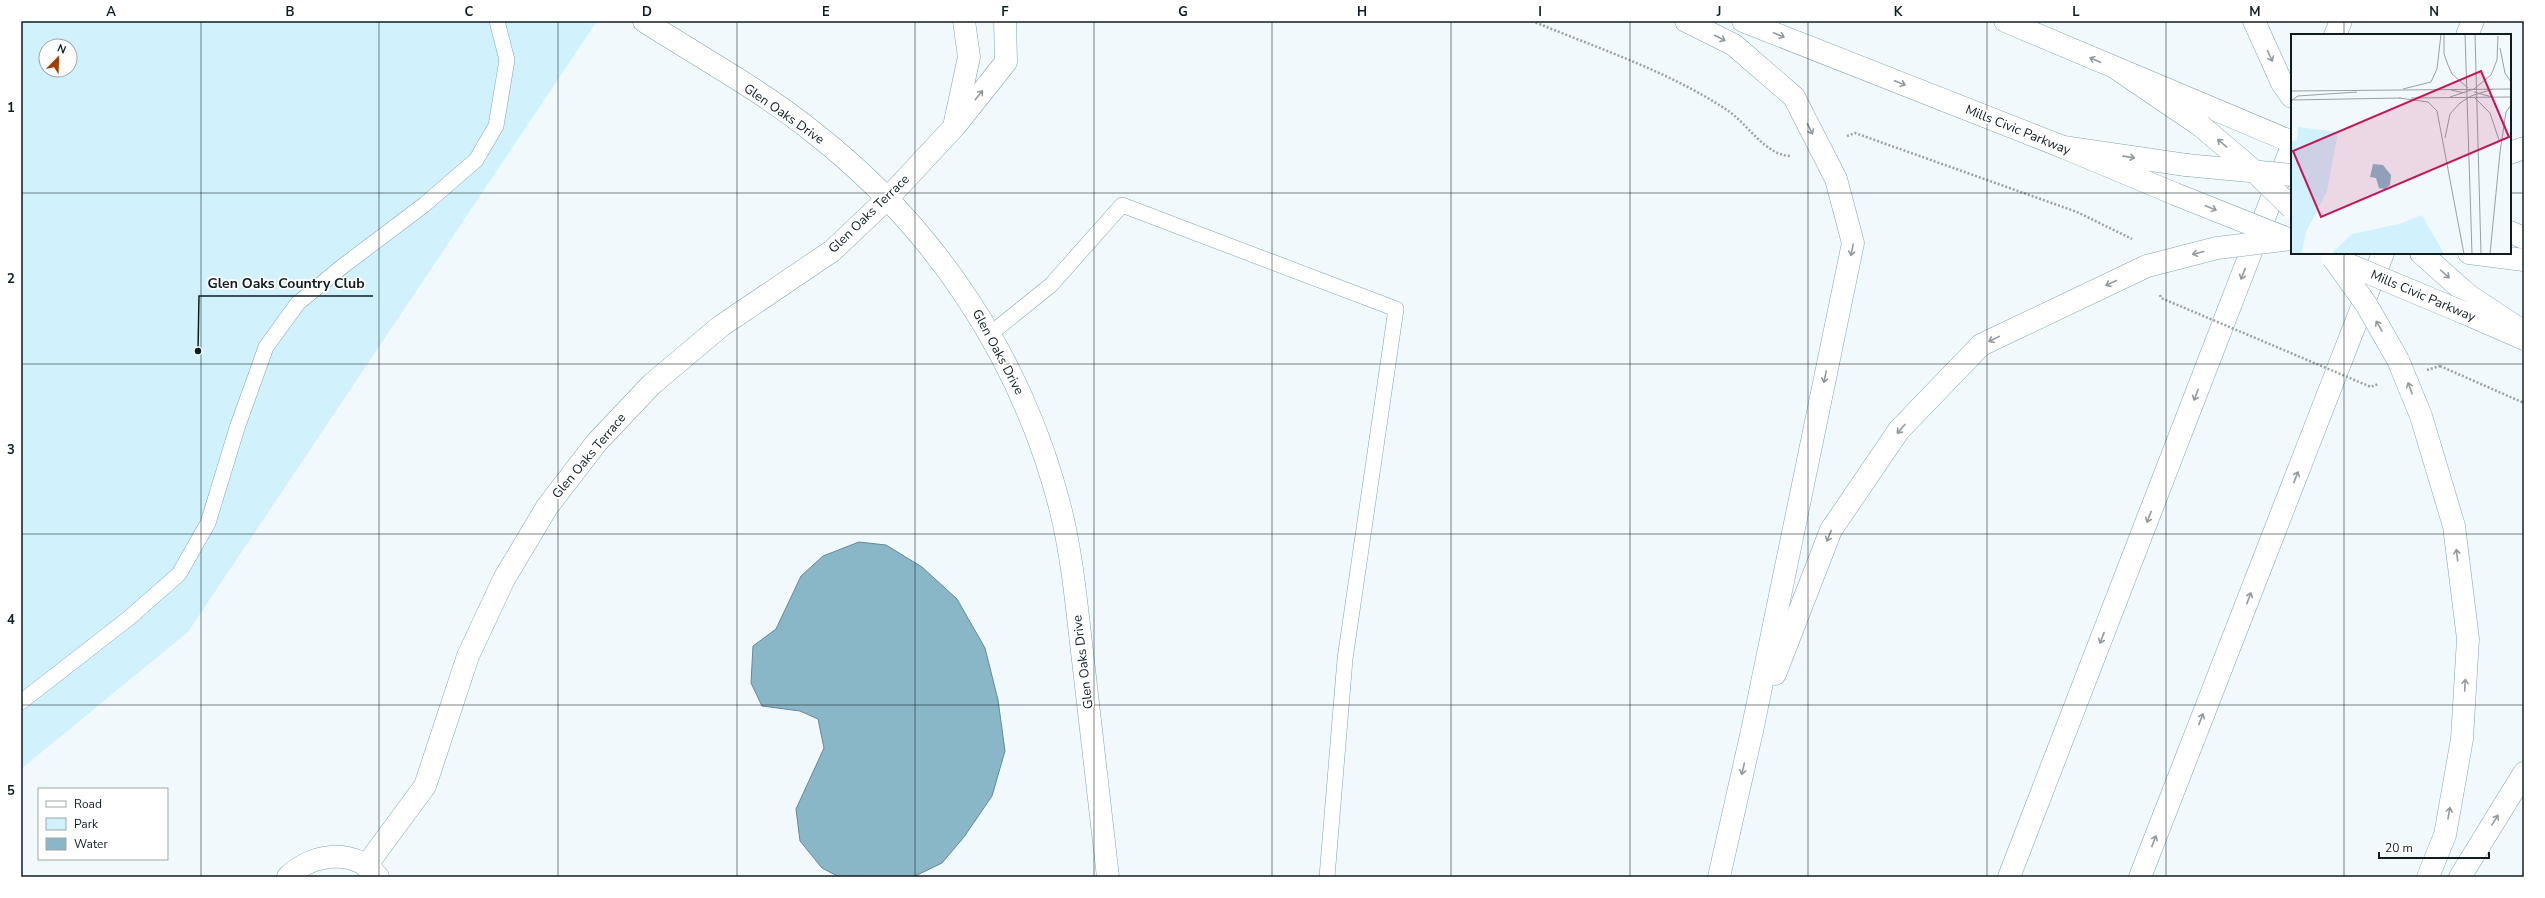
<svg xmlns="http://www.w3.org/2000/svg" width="2545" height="898" font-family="'Nunito Sans',sans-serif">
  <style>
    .green { fill: #d1f1fd; fill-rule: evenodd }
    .water { fill: #8ab7c8; stroke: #658996 }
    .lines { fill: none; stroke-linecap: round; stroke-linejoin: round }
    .lane-casing { stroke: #80a4b1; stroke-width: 16 }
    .street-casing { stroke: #80a4b1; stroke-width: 23 }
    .secondary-casing { stroke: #80a4b1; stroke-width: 23 }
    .primary-casing { stroke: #80a4b1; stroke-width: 23 }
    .highway-casing { stroke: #80a4b1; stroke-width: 23 }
    .path { stroke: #99a2a6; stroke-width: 2.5; stroke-dasharray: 2 2; stroke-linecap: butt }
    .lane { stroke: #fff; stroke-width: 15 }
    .street { stroke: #fff; stroke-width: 22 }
    .secondary { stroke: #fff; stroke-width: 22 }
    .primary { stroke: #fff; stroke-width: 22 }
    .highway { stroke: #fff; stroke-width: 22 }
    .primary-bridge-casing { stroke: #80a4b1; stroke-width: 23; stroke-linecap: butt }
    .highway-bridge-casing { stroke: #80a4b1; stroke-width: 23; stroke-linecap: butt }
    .path-bridge { stroke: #99a2a6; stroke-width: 2.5; stroke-dasharray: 2 2; stroke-linecap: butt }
    .primary-bridge { stroke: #fff; stroke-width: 22 }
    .highway-bridge { stroke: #fff; stroke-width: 22 }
    .oneway { stroke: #93999c }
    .grid { fill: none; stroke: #0f1d22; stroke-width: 1; stroke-opacity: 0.55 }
    .labels { text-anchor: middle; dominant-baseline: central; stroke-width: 3.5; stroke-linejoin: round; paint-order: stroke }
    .street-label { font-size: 13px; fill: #0f1d22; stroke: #fff }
    .inset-road { fill: none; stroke: #97a1a5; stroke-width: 1 }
    .view { fill: #c2185b; fill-opacity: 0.15; stroke: #c2185b; stroke-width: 2 }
    .inset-edge { fill: none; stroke: #0f1d22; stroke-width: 2 }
    .leader { fill: none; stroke: #0f1d22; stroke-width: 1.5 }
    .callout-dot { fill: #0f1d22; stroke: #fff; stroke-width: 1.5 }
    .callout-label { font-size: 14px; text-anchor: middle; font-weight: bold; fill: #0f1d22; stroke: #fff; stroke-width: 3.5; stroke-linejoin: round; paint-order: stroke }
    .neatline { fill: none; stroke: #0f1d22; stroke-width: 1.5 }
    .grid-label { font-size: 13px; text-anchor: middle; font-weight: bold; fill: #0f1d22 }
  </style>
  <rect width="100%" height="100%" fill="#f2f9fc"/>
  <path class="green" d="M21,21H597L188,632L21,769ZM46,46H70V70H46Z"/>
  <polygon class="water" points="859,542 886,545 922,567 957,599 985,648 998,700 1005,751 992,796 964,837 942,863 913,877 839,877 822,868 800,841 796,809 824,748 818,719 800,711 762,706 751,683 753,646 776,629 801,576 823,556"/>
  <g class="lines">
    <defs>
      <g id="lane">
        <polyline points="990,334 1051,285 1122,205 1396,309 1345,659 1327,877"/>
        <polyline points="21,702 129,618 179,574 208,523 237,428 266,347 298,303 343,266 424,205 476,160 496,126 507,60 497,21"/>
      </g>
      <g id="street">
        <path d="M644,21C700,57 761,90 813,132C936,228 1023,360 1061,511C1073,560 1077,611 1083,660C1091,733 1100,805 1108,877"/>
        <polyline points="955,122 969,57 964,21"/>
        <polyline points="366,866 425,786 468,656 504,579 547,507 597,442 652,384 721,326 832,251 888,198 955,126 1006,62 1005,21"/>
        <path d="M288,877C312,853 355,847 378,877"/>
      </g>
      <g id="secondary">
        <polyline points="2510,232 2524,238"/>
        <polyline points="2462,312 2524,339"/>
      </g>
      <g id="primary">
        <polyline points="1743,21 2063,147 2175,194"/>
        <polyline points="2005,21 2292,142"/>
      </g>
      <g id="highway">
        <polyline points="1686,21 1734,45 1794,97 1836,179 1853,243 1752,731 1719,877"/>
        <polyline points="2254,21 2282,83 2292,97"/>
        <polyline points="2335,35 2341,21"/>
        <polyline points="2467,35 2473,21"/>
        <polyline points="2117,69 2201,126"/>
        <polyline points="2063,147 2186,165"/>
        <polyline points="2510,153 2524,148"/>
        <polyline points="2421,253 2468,295 2524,332"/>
        <polyline points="2469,253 2524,260"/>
        <polyline points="2398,360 2421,416 2454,526 2468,639 2462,739 2445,835 2428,877"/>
        <polyline points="1775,674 1831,530 1899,430 1981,345 2147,266"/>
        <polyline points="2009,877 2292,146"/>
        <polyline points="2140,877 2383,253"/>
        <polyline points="2460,877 2524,773"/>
      </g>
    </defs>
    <use href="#lane" class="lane-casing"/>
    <use href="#street" class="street-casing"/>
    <use href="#secondary" class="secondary-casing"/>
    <use href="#primary" class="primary-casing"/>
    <use href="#highway" class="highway-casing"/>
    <g class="path">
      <path d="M1532,21C1597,48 1668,71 1727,110C1747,123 1765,155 1790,156"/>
      <polyline points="1847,136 1855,133 2077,212 2132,239"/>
      <polyline points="2440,366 2524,403"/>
    </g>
    <use href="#lane" class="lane"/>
    <use href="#street" class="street"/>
    <use href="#secondary" class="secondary"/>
    <use href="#primary" class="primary"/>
    <use href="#highway" class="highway"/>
    <defs>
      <g id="primary-bridge">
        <polyline points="2175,194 2288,239"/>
        <polyline points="2333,258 2462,312"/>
      </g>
      <g id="highway-bridge">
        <polyline points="2201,126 2254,171 2292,208"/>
        <polyline points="2186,165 2292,175"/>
        <polyline points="2333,258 2366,304 2398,360"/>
        <polyline points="2147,266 2217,248 2292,239"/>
      </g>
    </defs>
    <use href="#primary-bridge" class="primary-bridge-casing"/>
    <use href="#highway-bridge" class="highway-bridge-casing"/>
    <g class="path-bridge">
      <polyline points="2160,295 2161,298 2371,387 2378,384"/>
      <polyline points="2427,370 2440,366"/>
    </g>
    <use href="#primary-bridge" class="primary-bridge"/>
    <use href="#highway-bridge" class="highway-bridge"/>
  </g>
  <defs><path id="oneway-shaft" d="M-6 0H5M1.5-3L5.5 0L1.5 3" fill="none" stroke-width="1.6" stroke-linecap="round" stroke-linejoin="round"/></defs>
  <g class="oneway">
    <use href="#oneway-shaft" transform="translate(1779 35) rotate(22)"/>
    <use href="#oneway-shaft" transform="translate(1720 38) rotate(27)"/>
    <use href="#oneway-shaft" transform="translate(2270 56) rotate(65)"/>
    <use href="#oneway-shaft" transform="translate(2095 60) rotate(-157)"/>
    <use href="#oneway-shaft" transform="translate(1900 83) rotate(22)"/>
    <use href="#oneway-shaft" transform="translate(979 95) rotate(-51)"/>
    <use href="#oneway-shaft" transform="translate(1810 129) rotate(63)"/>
    <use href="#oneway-shaft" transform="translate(2222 143) rotate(-140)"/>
    <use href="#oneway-shaft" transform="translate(2129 157) rotate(8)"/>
    <use href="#oneway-shaft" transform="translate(2211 208) rotate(22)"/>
    <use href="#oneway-shaft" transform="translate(1852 250) rotate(101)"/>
    <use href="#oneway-shaft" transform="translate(2198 253) rotate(166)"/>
    <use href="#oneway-shaft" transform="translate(2243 274) rotate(111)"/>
    <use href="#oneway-shaft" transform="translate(2445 274) rotate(42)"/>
    <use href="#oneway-shaft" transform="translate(2111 283) rotate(155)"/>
    <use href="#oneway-shaft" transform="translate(2379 326) rotate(-120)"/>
    <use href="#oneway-shaft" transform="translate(1994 339) rotate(154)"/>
    <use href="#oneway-shaft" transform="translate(1825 377) rotate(102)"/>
    <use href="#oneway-shaft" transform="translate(2410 388) rotate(-110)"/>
    <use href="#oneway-shaft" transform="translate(2196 395) rotate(111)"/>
    <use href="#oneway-shaft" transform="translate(1901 429) rotate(131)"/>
    <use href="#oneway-shaft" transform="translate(2296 477) rotate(-69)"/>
    <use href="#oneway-shaft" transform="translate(2149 517) rotate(111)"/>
    <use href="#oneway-shaft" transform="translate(1829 536) rotate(112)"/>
    <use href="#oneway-shaft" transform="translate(2457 555) rotate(-97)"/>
    <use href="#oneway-shaft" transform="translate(2249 598) rotate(-69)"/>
    <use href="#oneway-shaft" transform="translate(2102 638) rotate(111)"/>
    <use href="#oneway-shaft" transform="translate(2465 685) rotate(-87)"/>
    <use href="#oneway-shaft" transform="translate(2201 719) rotate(-69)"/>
    <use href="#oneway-shaft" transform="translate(1743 769) rotate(103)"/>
    <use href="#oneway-shaft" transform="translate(2449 813) rotate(-80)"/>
    <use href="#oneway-shaft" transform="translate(2495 820) rotate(-58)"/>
    <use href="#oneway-shaft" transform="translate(2154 841) rotate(-69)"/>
  </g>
  <path class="grid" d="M201,21V877M379,21V877M558,21V877M737,21V877M915,21V877M1094,21V877M1272,21V877M1451,21V877M1630,21V877M1808,21V877M1987,21V877M2166,21V877M2344,21V35M21,193H2292M2510,193H2524M2344,253V877M21,364H2524M21,534H2524M21,705H2524"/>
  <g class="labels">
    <g class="street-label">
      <text transform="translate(784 114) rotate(35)">Glen Oaks Drive</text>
      <text transform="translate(2018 130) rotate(22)">Mills Civic Parkway</text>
      <text transform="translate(869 214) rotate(-44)">Glen Oaks Terrace</text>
      <text transform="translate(2423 296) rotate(23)">Mills Civic Parkway</text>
      <text transform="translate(998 352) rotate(62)">Glen Oaks Drive</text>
      <text transform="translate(589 456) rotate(-50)">Glen Oaks Terrace</text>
      <text transform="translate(1083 662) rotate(-97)">Glen Oaks Drive</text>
    </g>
  </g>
  <g transform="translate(2291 34)">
    <rect width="220" height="220" fill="#f2f9fc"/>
    <path d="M7,93L47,98L36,157L15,198L11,218L15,220H0V108L6,106ZM131,181L153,220H40L61,200L108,190Z" fill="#d1f1fd"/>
    <path d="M82,130L92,131L100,141L99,151L94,155L88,154L85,144L79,143Z" fill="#8ab7c8"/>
    <path class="inset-road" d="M153,0V20L157,31L161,40L177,54M174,0L181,220M184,0L190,220M209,14L214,39L220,48M112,55L140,48L146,35L150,0M160,56L174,59M0,57L220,55M183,58L201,63M159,63L183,55L200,41L206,26L207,2M108,64L137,68L146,77L173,220M120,64L220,63M184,64L199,79L208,106M0,66L110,64M1,66L7,62L66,58M154,104L159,80L169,69L180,62L202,55M199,220L209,118L215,78L220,71"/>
    <path class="view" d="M190,37L218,103L30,183L2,117Z"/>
    <rect width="220" height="220" class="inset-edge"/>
  </g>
  <path class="leader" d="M198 351L199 296H373"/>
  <circle class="callout-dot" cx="198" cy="351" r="4"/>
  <g class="callout-label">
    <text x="286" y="288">Glen Oaks Country Club</text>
  </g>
  <rect width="2545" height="898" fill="none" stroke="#ffffff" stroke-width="44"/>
  <rect x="38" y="788" width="130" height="72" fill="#ffffff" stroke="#9fa5a7"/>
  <rect x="46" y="801" width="20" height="6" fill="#ffffff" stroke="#9fa5a7"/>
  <text x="74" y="808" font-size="12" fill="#0f1d22">Road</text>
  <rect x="46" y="818" width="20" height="12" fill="#d1f1fd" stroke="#9fa5a7"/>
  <text x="74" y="828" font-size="12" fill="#0f1d22">Park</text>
  <rect x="46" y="838" width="20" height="12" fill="#8ab7c8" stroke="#9fa5a7"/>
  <text x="74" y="848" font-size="12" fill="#0f1d22">Water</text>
  <g transform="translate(58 58) rotate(23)"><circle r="19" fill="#ffffff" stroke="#9fa5a7"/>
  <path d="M0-3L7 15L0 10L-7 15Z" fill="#a23e07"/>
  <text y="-6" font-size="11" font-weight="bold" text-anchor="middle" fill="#0f1d22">N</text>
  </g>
  <path d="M2379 852v6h110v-6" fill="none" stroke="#0f1d22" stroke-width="2"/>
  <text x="2385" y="852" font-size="12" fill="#0f1d22" stroke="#ffffff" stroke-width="3" paint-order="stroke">20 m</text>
  <rect x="22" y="22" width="2501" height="854" class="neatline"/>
  <g class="grid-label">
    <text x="111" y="16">A</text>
    <text x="290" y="16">B</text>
    <text x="469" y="16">C</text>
    <text x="647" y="16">D</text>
    <text x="826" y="16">E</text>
    <text x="1005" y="16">F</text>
    <text x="1183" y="16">G</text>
    <text x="1362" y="16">H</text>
    <text x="1540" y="16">I</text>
    <text x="1719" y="16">J</text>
    <text x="1898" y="16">K</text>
    <text x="2076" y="16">L</text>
    <text x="2255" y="16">M</text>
    <text x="2434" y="16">N</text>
    <text x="11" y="112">1</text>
    <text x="11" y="283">2</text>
    <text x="11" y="454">3</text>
    <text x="11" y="624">4</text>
    <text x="11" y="795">5</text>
  </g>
</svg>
